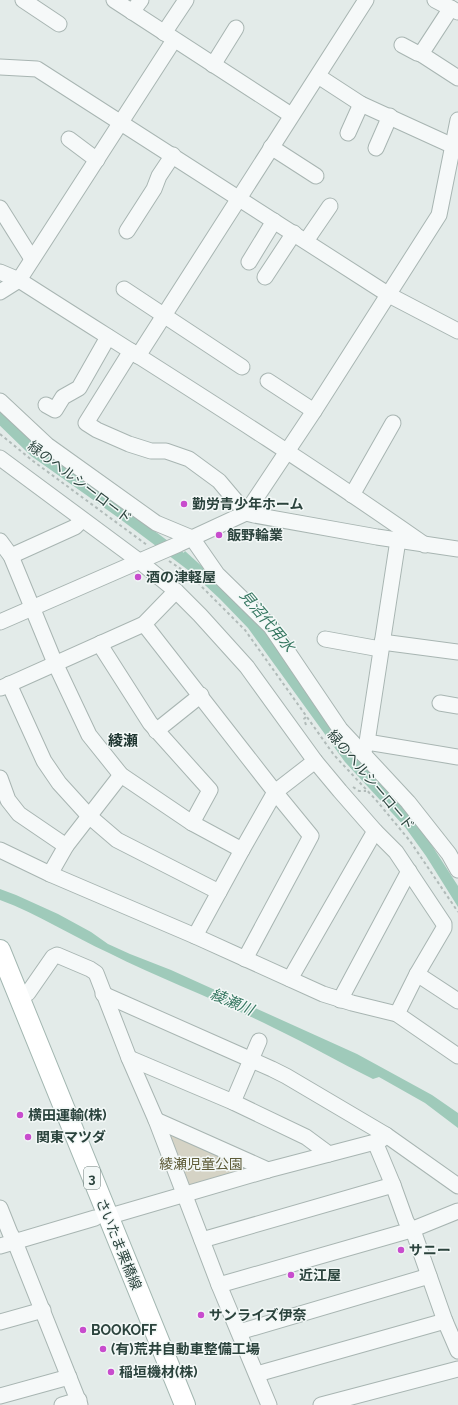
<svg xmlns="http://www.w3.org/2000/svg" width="458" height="1405" font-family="Raleway,'Noto Sans JP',sans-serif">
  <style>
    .green { fill: #d5d3c5 }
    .water { fill: #9fcaba }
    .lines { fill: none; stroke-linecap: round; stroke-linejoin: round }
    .canal { stroke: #9fcaba; stroke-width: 11 }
    .minor-casing { stroke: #a8b5b2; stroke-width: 17 }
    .major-casing { stroke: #a3b7b1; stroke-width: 22 }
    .path { stroke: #b1bbb9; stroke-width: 2; stroke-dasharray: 3 3; stroke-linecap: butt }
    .minor { stroke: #f6f9f9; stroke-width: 15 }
    .major { stroke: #fff; stroke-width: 20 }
    .poi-dot { fill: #c84ccd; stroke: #f3f8f7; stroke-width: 1.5 }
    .labels { text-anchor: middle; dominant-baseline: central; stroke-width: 3; stroke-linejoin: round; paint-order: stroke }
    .shield { fill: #f3f8f7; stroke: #677975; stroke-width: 1 }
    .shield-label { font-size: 13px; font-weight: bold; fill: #2b433d }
    .street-label { font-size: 14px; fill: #2b433d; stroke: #f3f8f7 }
    .poi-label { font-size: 14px; font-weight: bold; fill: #2b433d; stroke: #f3f8f7; text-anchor: start }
    .park-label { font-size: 14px; fill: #5f5c39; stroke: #f3f8f7 }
    .water-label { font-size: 15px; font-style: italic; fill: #367761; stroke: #f3f8f7 }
    .neighbourhood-label { font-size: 15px; font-weight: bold; fill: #1d342f; stroke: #f3f8f7 }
  </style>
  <rect width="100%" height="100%" fill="#e3ebe9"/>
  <polygon class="green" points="166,1133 252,1165 250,1171 188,1189"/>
  <g class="water">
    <polygon points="185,551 228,590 262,628 342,740 364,767 398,801 422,830 458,886 458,907 426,856 405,827 345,762 248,628 220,599 178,560"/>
    <path d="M0,889L16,895L58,914L91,932L108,944L130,954L171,970L357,1054L432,1095L458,1113V1128L425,1103L379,1077L373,1079C340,1063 308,1044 274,1028C220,1001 163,980 109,953C72,936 38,914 0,900Z"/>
  </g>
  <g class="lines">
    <polyline class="canal" points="0,418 35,452 124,515 192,566"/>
    <defs>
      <g id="minor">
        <polyline points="23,0 59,24"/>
        <polyline points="114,0 291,115"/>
        <polyline points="435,0 458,12"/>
        <polyline points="132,12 141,0"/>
        <polyline points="164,33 186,0"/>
        <polyline points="402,45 417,53 421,54 451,8"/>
        <polyline points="421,54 458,78"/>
        <polyline points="213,65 236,28"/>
        <polyline points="0,67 37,69 389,295 458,331"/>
        <polyline points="318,76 361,104 453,146"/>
        <polyline points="348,133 361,104"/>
        <polyline points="69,139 97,160"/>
        <polyline points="271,147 316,176"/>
        <polyline points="376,148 390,116"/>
        <polyline points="0,208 32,259"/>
        <polyline points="127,231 154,189 159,176 173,155"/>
        <polyline points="306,241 330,206"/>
        <polyline points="249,262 274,221"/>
        <path d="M0,272L19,280C155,367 293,452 425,545"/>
        <polyline points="265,277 294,233"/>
        <polyline points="124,289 242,367"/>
        <polyline points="0,292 19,280 174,40"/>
        <polyline points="131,351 86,423 97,430 129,444 151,451 166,451 189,459 219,481 246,513 254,515 377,537 458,549"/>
        <polyline points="138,356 366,0"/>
        <polyline points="268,381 314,411"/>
        <polyline points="0,401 47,445 156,523 192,538 217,574 271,627 340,729 408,802 449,854 458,870"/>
        <polyline points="46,405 55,410 63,397 79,388 108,337"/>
        <polyline points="0,458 139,561 176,591 200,615 247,667 315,761 340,791 375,831 396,852 444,924 444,928 417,974 397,1014"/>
        <polyline points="352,495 393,423"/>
        <polyline points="0,541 11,556 55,663 89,735 121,775 192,823 242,850"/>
        <polyline points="11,556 75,527 82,520"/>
        <polyline points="0,622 179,544 246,513 314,411 439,215 458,120"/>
        <polyline points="144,624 275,792 311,836 245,959"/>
        <polyline points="325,639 380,649"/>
        <polyline points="382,642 458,652"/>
        <polyline points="101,643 104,651 150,723 210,790 192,823"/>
        <polyline points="9,684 44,761 59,783 89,816 117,840 219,892"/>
        <polyline points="1,688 144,624 176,591"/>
        <polyline points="440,703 458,706"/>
        <polyline points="156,731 201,695"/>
        <polyline points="367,742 458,757"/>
        <polyline points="363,754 367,742 398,540"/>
        <polyline points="0,778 8,800 19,814 66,846"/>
        <polyline points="0,850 50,874 195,936 323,994 352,1003 397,1014 458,1056"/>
        <polyline points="50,874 66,846 121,775"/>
        <polyline points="195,936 242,850 275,792 315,761"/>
        <polyline points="417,974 458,1001"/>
        <polyline points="290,979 375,831"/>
        <polyline points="103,994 272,1069 286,1076 386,1135 458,1186"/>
        <polyline points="20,997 28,993 53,957 57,955 90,969 96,973 129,1058 156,1120 219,1285 269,1405"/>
        <polyline points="340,1000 409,871"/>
        <polyline points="129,1058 233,1102 306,1137 329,1154"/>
        <polyline points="233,1102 259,1041"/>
        <polyline points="156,1120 268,1170"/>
        <polyline points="375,1142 393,1185 406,1221 415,1236 445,1321 458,1351"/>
        <polyline points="0,1208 10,1233 15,1242 80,1405"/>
        <polyline points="107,1217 268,1170 375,1142 381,1140 386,1135"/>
        <polyline points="202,1240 393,1185"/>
        <polyline points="0,1246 95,1218"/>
        <polyline points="219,1285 411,1230 458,1211"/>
        <polyline points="0,1322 43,1310"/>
        <polyline points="239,1332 429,1276"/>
        <polyline points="257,1374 445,1321"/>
        <polyline points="0,1396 69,1377"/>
        <polyline points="62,1405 79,1400"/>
        <polyline points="321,1405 458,1369"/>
      </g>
      <polyline id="major" points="0,950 185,1405"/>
    </defs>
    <use href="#minor" class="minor-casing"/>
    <use href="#major" class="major-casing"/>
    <g class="path">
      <polyline points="0,434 33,461 147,545"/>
      <polyline points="169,561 184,571 199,584 245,630 334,755 376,800 410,841 458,912"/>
      <polyline points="306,725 304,719 307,716"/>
      <polyline points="353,787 359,791 366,791"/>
    </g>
    <use href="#minor" class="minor"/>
    <use href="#major" class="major"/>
  </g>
  <g class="poi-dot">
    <circle cx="184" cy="504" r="4"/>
    <circle cx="219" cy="535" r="4"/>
    <circle cx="138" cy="577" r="4"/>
    <circle cx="20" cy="1115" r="4"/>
    <circle cx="28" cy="1137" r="4"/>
    <circle cx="401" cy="1250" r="4"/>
    <circle cx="291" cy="1275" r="4"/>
    <circle cx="201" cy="1315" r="4"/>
    <circle cx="83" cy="1330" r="4"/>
    <circle cx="103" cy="1349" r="4"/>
    <circle cx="111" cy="1372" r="4"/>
  </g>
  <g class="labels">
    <rect class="shield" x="84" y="1167" width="16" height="22" rx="3"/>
    <g class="shield-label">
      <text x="92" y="1178">3</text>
    </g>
    <g class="street-label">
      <text transform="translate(80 482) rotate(37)">緑のヘルシーロード</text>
      <text transform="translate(371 780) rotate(50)">緑のヘルシーロード</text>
      <text transform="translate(119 1244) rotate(68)">さいたま栗橋線</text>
    </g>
    <g class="poi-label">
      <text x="192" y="504">勤労青少年ホーム</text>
      <text x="227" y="535">飯野輪業</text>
      <text x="146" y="577">酒の津軽屋</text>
      <text x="28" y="1115">横田運輸(株)</text>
      <text x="36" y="1137">関東マツダ</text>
      <text x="409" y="1250">サニー</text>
      <text x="299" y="1275">近江屋</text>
      <text x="209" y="1315">サンライズ伊奈</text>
      <text x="91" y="1330">BOOKOFF</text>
      <text x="111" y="1349">(有)荒井自動車整備工場</text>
      <text x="119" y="1372">稲垣機材(株)</text>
    </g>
    <g class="park-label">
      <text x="201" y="1164">綾瀬児童公園</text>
    </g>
    <g class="water-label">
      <text transform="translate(267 621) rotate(50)">見沼代用水</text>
      <text transform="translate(232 1002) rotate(23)">綾瀬川</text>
    </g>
    <g class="neighbourhood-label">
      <text x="123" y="741">綾瀬</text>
    </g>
  </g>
</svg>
